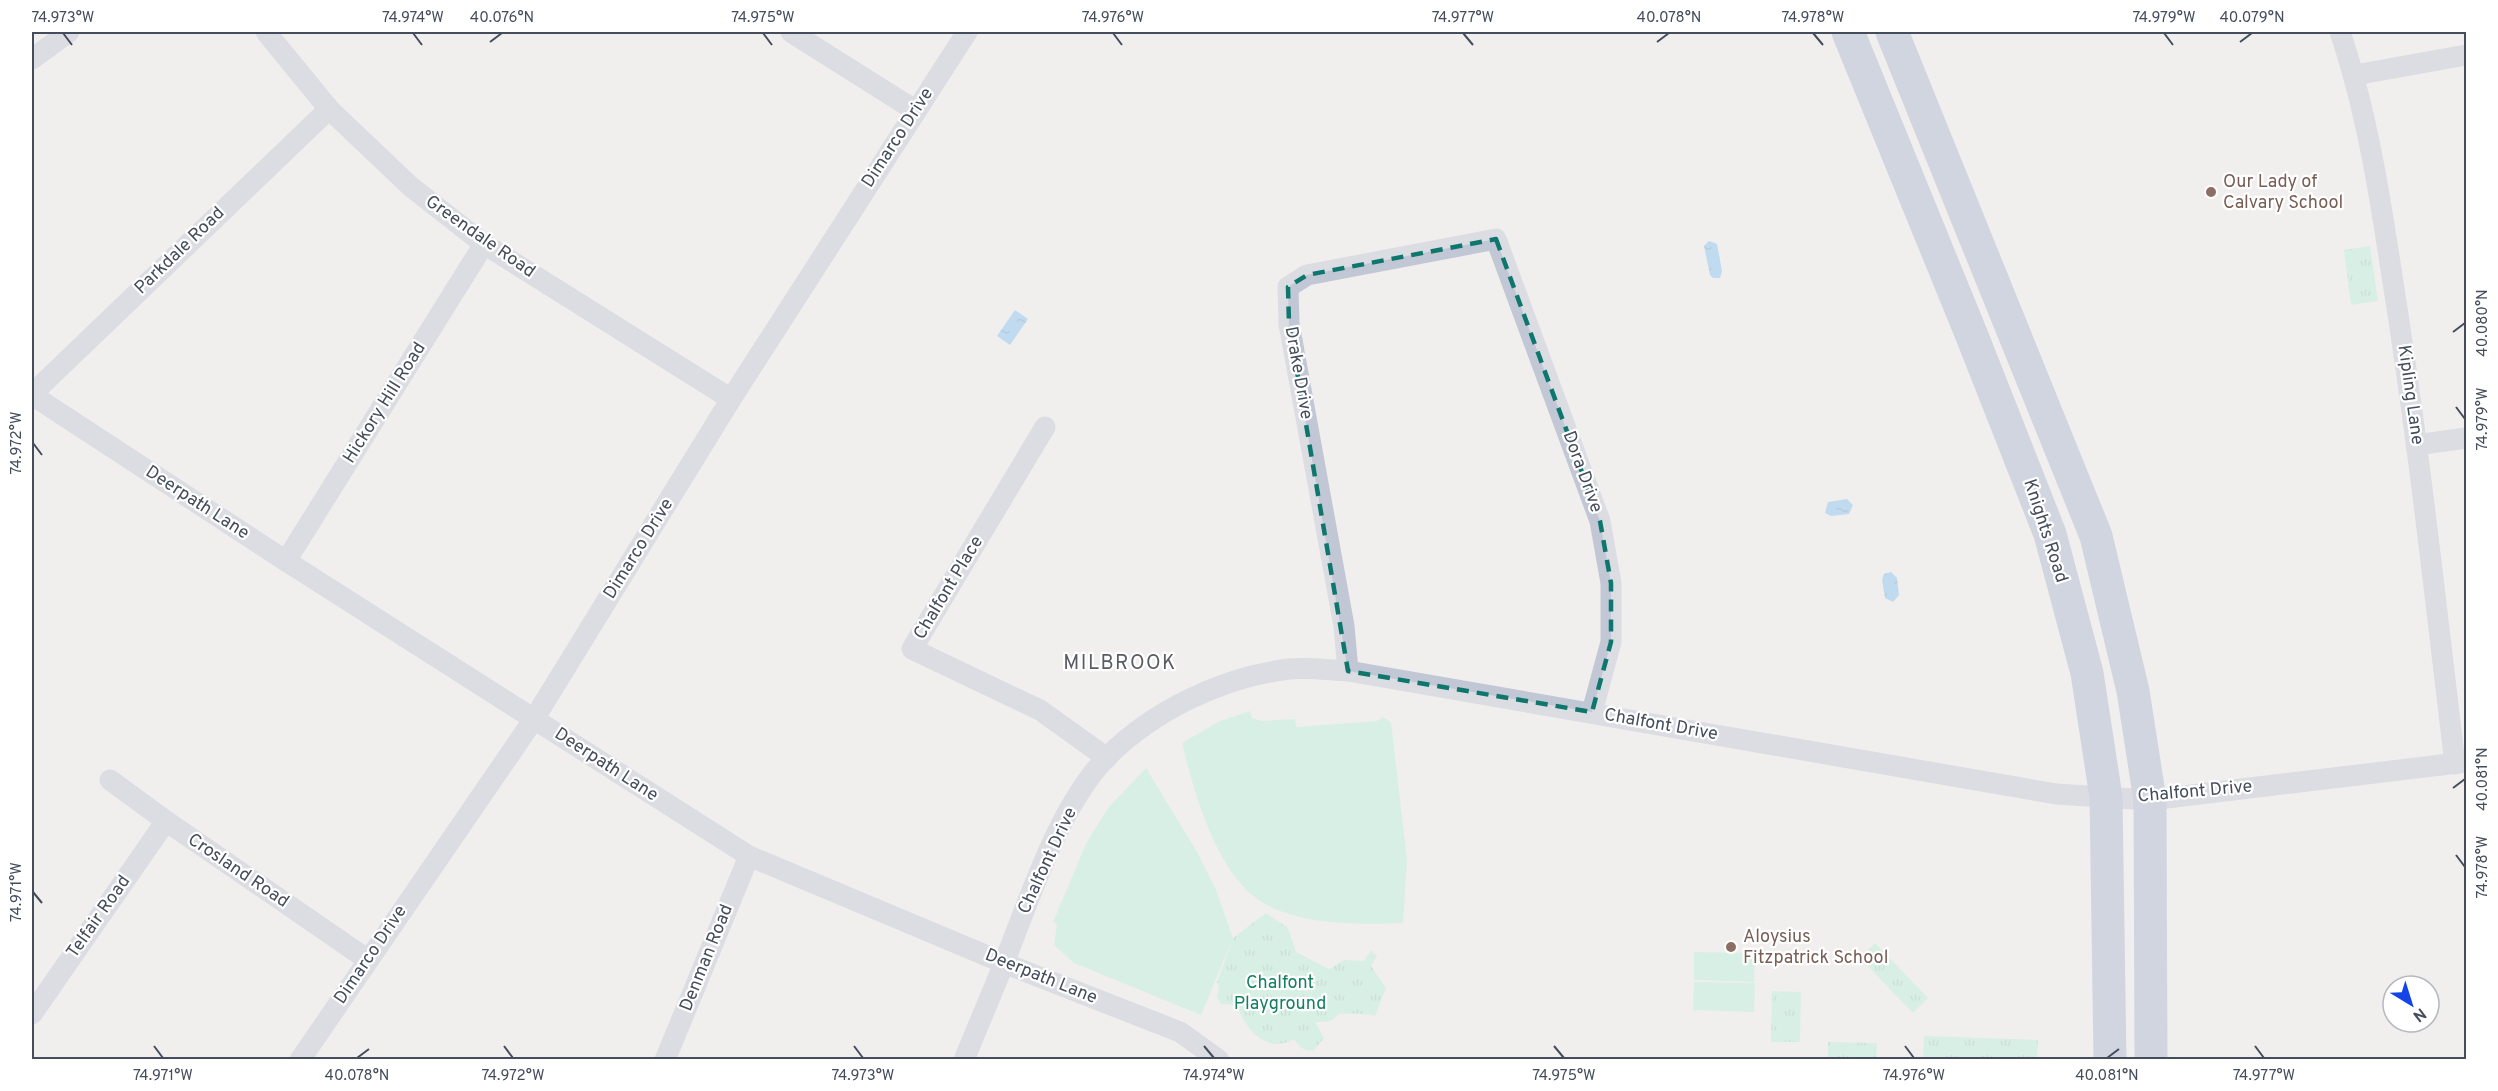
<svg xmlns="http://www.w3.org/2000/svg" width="2498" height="1091" font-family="Overpass,sans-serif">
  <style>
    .grass { fill: url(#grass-tufts) }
    .garden { fill: #baf0da }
    .water { fill: url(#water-ripples) }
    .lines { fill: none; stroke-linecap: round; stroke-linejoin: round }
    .street { stroke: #c1c7d4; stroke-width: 21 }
    .primary { stroke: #acb7ce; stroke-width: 33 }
    .marked { fill: none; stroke: #0f766e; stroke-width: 4.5; stroke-dasharray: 12 8; stroke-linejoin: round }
    .ticks { fill: none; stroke: #454d5c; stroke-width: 2 }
    .education-dot { fill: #8d6e63; stroke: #fff; stroke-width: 2 }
    .labels { text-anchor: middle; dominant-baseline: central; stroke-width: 4.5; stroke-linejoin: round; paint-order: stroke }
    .street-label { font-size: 18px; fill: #454d5c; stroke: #fff }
    .education-label { font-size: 18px; fill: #785e54; stroke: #fff; text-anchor: start }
    .park-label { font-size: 18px; fill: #138060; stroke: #fff }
    .neighbourhood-label { font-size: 20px; letter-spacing: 1.5px; fill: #5a5c63; stroke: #fff }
    .neatline { fill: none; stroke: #454d5c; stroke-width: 2 }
    .ticks-label { font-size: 15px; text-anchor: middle; fill: #454d5c }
  </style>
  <defs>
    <pattern id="grass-tufts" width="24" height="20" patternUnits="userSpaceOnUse" patternTransform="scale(1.5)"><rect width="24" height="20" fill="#baf0da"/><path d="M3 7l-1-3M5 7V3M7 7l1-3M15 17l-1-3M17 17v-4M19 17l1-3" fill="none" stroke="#a1cfbe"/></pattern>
    <pattern id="water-ripples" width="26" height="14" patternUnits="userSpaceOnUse" patternTransform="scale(1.5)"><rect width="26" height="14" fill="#85c4ef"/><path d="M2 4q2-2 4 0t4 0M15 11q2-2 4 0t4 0" fill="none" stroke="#6fa1c5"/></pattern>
  </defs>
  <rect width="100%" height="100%" fill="#f1eeee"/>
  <g class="grass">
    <polygon points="2370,246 2378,301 2351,305 2344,250"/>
    <path d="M1266,913L1288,928L1296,952L1329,969L1344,960L1364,961L1371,950L1377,956L1371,966L1386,988L1375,1016C1363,1013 1351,1014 1338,1014C1333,1023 1324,1022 1315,1022L1324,1038L1314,1050C1303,1052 1300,1047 1294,1039C1268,1055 1245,1030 1237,1005L1221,1004L1217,997L1219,986L1217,982L1233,938Z"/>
    <polygon points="1875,943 1928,998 1913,1013 1860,958"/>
    <polygon points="1772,991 1801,992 1800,1042 1771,1042"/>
    <polygon points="1924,1036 2038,1040 2037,1059 1923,1059"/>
    <polygon points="1828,1042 1877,1043 1876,1059 1828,1059"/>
  </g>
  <g class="garden">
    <path d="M1250,711L1252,718L1262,721L1295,719L1296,727L1377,721L1383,717L1391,722L1407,860L1403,923C1357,925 1289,926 1252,895C1213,861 1194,792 1182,743L1220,721Z"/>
    <polygon points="1146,768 1197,852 1216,890 1233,938 1201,1015 1074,963 1054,945 1057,924 1053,922 1086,844 1108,808"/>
    <polygon points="1694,952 1755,953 1754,982 1694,980"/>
    <polygon points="1694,982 1755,983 1754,1012 1693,1010"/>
  </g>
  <g class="water">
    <polygon points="1709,241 1717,244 1722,271 1720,278 1713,278 1710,275 1704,246"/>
    <polygon points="1015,310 1028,319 1010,345 997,336"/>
    <polygon points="1847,499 1853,505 1849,514 1831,516 1825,513 1828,502"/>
    <polygon points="1891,572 1897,578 1899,595 1893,602 1885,598 1882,580 1884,574"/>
  </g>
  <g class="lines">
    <g class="street">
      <polyline points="266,32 329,109 410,186 484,244 731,399"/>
      <polyline points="791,32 916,111"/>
      <path d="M2340,32C2368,115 2381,203 2394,289C2419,447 2436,606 2455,764"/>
      <polyline points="32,59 69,32"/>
      <polyline points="2355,75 2466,55"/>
      <polyline points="32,394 329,109"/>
      <polyline points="32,395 286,561 749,856 1004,963 1180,1032 1219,1060"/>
      <polyline points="1045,427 912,649 1040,710 1107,758"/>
      <polyline points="2416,445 2466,438"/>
      <polyline points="286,561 484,244"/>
      <polyline points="1348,671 1344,626 1289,324 1288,287 1307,275 1496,239 1600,521 1611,583 1611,642 1592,712"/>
      <polyline points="110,780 166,821 368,960"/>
      <polyline points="32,1014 166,821"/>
      <polyline points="300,1060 534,719 731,399 967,32"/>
      <polyline points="665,1060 749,856"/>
      <path d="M964,1060C979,1023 995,987 1009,950C1033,889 1061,804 1107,757C1154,710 1223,677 1289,669C1307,667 1328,670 1348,671L2056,794L2150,800L2466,762"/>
    </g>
    <g class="primary">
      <polyline points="1848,32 1972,336 2050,534 2087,673 2106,797 2110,1060"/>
      <polyline points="1892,32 2096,536 2133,691 2150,800 2151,1060"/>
    </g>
  </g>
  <path d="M0 0H2498V1091H0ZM1496,239L1600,521L1611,583V642L1592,712L1348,671L1289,324L1288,287L1307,275Z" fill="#f1eeee" fill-opacity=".55" fill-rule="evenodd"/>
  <path class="marked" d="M1496,239L1600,521L1611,583V642L1592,712L1348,671L1289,324L1288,287L1307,275Z"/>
  <path class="ticks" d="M63,33L72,45M413,33L422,45M763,33L772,45M1113,33L1122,45M1463,33L1473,45M1813,33L1823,45M2164,33L2173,45M490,42L502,33M1657,42L1669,33M2240,42L2252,33M2453,332L2465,323M2456,407L2465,419M33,443L42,455M2453,788L2465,779M2456,855L2465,867M33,892L42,903M154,1046L163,1058M504,1046L513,1058M854,1046L863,1058M1204,1046L1214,1058M1554,1046L1564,1058M1905,1046L1914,1058M2255,1046L2264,1058M357,1058L369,1049M2107,1058L2119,1049"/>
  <g class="education-dot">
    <circle cx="2211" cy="192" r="6"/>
    <circle cx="1731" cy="947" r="6"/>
  </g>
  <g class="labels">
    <g class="street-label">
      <text transform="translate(898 138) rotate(-57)">Dimarco Drive</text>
      <text transform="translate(480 237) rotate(35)">Greendale Road</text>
      <text transform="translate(180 251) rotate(-44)">Parkdale Road</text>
      <text transform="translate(1298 373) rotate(80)">Drake Drive</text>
      <text transform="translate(2410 395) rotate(82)">Kipling Lane</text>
      <text transform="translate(385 403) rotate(-58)">Hickory Hill Road</text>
      <text transform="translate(1582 472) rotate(70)">Dora Drive</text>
      <text transform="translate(197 503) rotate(33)">Deerpath Lane</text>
      <text transform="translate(2045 531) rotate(72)">Knights Road</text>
      <text transform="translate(639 549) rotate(-58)">Dimarco Drive</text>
      <text transform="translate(949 588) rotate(-59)">Chalfont Place</text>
      <text transform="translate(1661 725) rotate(10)">Chalfont Drive</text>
      <text transform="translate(606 765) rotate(33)">Deerpath Lane</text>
      <text transform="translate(2195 792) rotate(-5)">Chalfont Drive</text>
      <text transform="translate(1048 861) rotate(-65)">Chalfont Drive</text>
      <text transform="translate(238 871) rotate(34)">Crosland Road</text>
      <text transform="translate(99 917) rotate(-55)">Telfair Road</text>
      <text transform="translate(371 955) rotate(-56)">Dimarco Drive</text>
      <text transform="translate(707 958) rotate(-68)">Denman Road</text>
      <text transform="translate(1041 977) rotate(22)">Deerpath Lane</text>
    </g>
    <g class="education-label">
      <text x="2223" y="182">Our Lady of<tspan x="2223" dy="21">Calvary School</tspan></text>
      <text x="1743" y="937">Aloysius<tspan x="1743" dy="21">Fitzpatrick School</tspan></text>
    </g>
    <g class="park-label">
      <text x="1280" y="983">Chalfont<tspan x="1280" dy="21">Playground</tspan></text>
    </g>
    <g class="neighbourhood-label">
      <text x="1120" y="664">MILBROOK</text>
    </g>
  </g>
  <rect width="2498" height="1091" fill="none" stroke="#ffffff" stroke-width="66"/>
  <g transform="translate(2411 1004) rotate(142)"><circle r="28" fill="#ffffff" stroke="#b5b8be" stroke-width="1.5"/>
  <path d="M0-4.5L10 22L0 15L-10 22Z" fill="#1244e7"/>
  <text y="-9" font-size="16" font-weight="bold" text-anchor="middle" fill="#454d5c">N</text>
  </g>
  <rect x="33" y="33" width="2432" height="1025" class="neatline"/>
  <g class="ticks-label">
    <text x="63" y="22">74.973°W</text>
    <text x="413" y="22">74.974°W</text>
    <text x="502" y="22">40.076°N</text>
    <text x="763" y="22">74.975°W</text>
    <text x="1113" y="22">74.976°W</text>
    <text x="1463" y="22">74.977°W</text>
    <text x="1669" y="22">40.078°N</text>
    <text x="1813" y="22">74.978°W</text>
    <text x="2164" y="22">74.979°W</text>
    <text x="2252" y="22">40.079°N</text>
    <text transform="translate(2482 323) rotate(-90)" y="5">40.080°N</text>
    <text transform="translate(2482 419) rotate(-90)" y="5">74.979°W</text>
    <text transform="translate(16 443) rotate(-90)" y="5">74.972°W</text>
    <text transform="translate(2482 779) rotate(-90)" y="5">40.081°N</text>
    <text transform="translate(2482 867) rotate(-90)" y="5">74.978°W</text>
    <text transform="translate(16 892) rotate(-90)" y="5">74.971°W</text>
    <text x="163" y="1080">74.971°W</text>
    <text x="357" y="1080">40.078°N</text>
    <text x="513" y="1080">74.972°W</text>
    <text x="863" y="1080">74.973°W</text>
    <text x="1214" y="1080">74.974°W</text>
    <text x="1564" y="1080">74.975°W</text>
    <text x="1914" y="1080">74.976°W</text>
    <text x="2107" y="1080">40.081°N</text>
    <text x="2264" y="1080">74.977°W</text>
  </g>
</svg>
